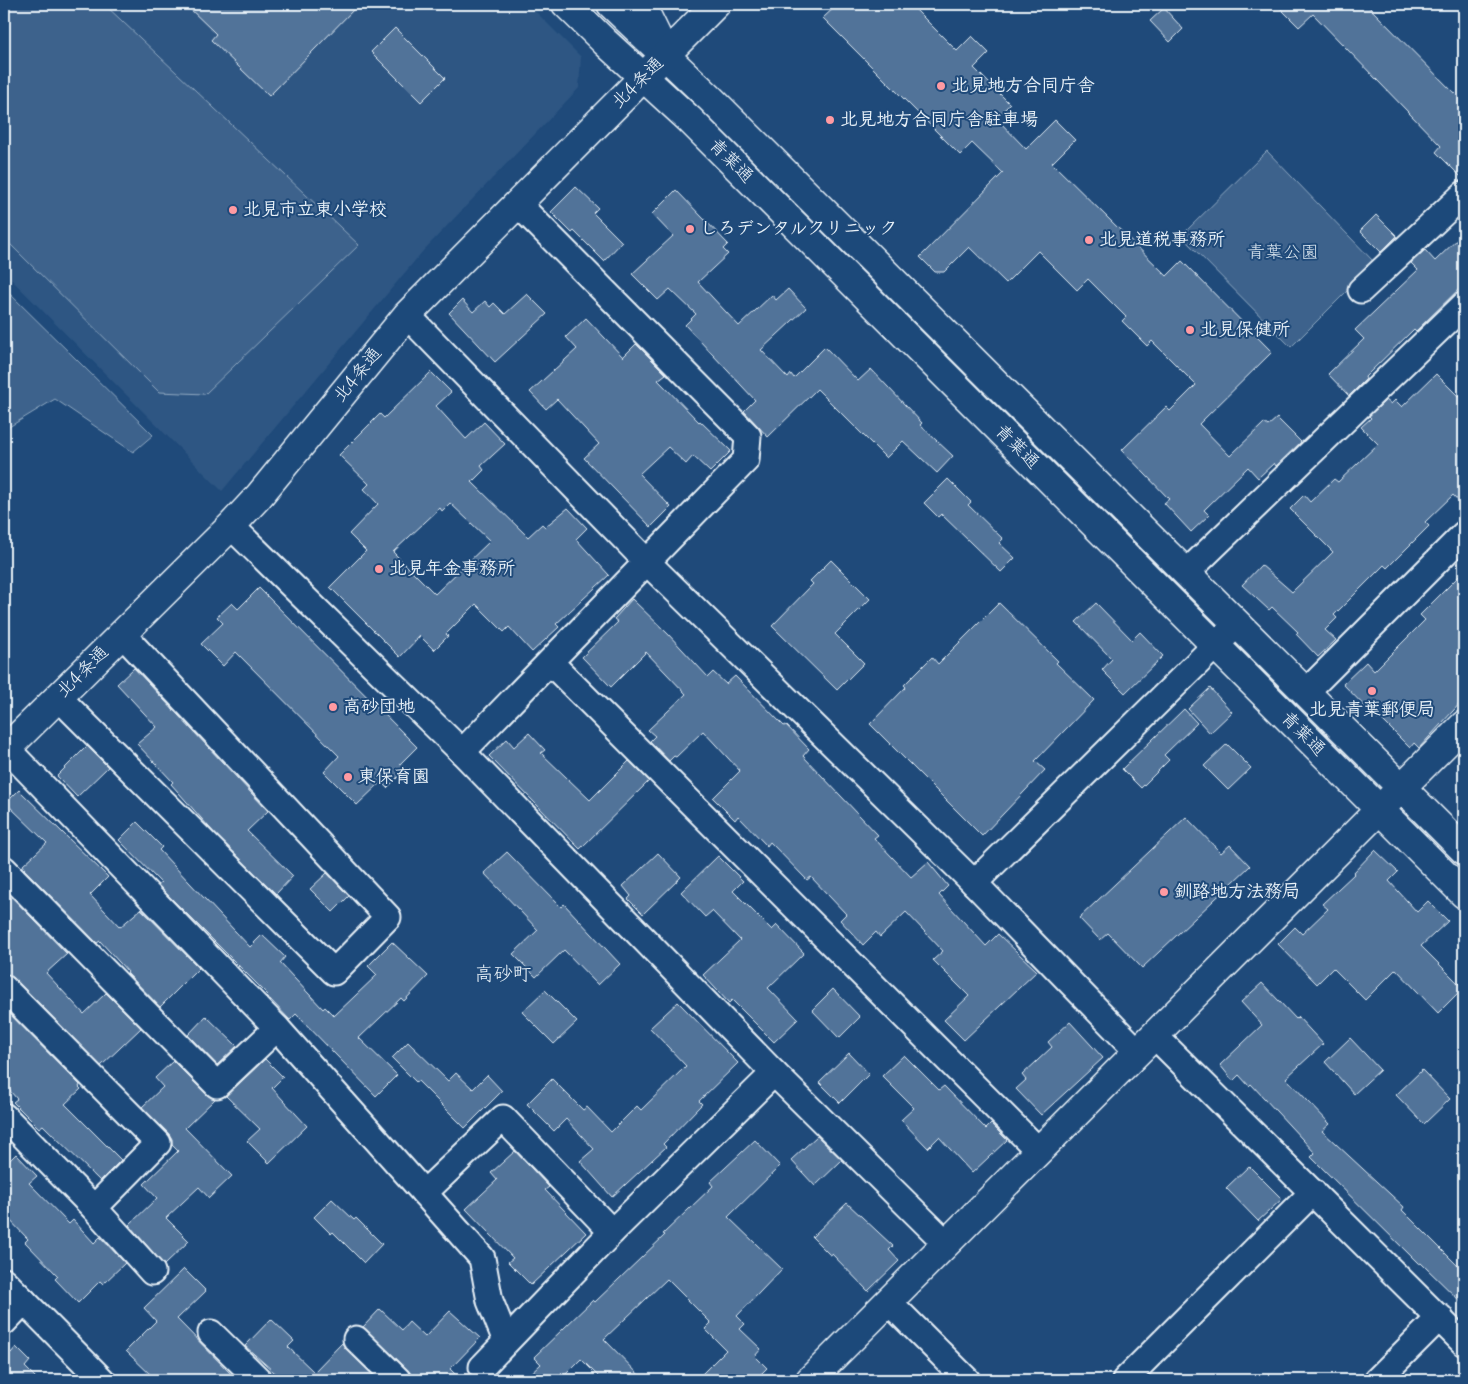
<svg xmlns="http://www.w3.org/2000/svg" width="1468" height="1384" font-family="Mynerve,'Klee One',sans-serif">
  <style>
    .built { fill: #2e5683 }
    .green { fill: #3c628c; stroke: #92aac2 }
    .building { fill: #517399; stroke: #e8f1f8; fill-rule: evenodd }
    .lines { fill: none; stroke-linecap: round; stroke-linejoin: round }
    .minor-casing { stroke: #e8f1f8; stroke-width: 29 }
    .tertiary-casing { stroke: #e8f1f8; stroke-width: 31 }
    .minor { stroke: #1f4a7a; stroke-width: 25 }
    .tertiary { stroke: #1f4a7a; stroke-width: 28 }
    .poi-dot { fill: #ff9aa2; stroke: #1f4a7a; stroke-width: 2 }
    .labels { text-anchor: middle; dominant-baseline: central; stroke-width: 4; stroke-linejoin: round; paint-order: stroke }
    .street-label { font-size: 18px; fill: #e8f1f8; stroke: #1f4a7a }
    .poi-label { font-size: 18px; font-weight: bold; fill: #e8f1f8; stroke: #1f4a7a; text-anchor: start }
    .park-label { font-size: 18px; fill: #d7e3ed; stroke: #1f4a7a }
    .neighbourhood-label { font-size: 19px; fill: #e8f1f8; stroke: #1f4a7a }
  </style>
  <rect width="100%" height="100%" fill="#1f4a7a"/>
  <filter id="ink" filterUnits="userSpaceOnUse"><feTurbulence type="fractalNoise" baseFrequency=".02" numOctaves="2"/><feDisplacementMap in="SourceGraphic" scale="10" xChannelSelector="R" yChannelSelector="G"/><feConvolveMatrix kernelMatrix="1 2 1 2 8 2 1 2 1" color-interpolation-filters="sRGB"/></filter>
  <g filter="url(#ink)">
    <polygon class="built" points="4,4 528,4 581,57 579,88 423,251 222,491 4,272"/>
    <g class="green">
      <polygon points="9,4 104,4 359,245 205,394 159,392 4,238 4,10"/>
      <polygon points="1267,151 1375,263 1291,347 1181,236"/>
      <polygon points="4,288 153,435 133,452 55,399 4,430"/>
    </g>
    <g class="building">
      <polygon points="185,4 359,4 269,96 211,40 216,34"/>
      <polygon points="838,4 910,4 957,51 972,36 989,53 974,68 1010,104 996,118 1026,149 1055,120 1075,140 1052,163 1167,276 1182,261 1272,352 1199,424 1230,456 1264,423 1268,426 1277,418 1301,442 1276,466 1274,463 1258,478 1248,467 1204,510 1209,515 1191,532 1164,503 1169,499 1122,450 1166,407 1170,411 1196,385 1152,341 1147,346 1122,321 1126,317 1088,279 1077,290 1038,251 1006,283 969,247 944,272 935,272 920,257 1003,173 972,143 960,155 823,18"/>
      <polygon points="1276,4 1366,4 1464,103 1464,180 1436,152 1441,146 1313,14 1299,27"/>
      <polygon points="1164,8 1183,29 1170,42 1150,21"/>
      <polygon points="395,28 445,78 421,102 371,52"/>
      <polygon points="576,187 598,208 593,213 622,242 604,261 574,231 572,233 551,212"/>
      <polygon points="676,190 728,244 723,249 728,254 698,282 739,326 772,295 776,300 788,289 806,308 761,350 788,378 791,374 794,378 825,347 858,381 871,369 922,423 920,425 953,456 937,473 903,441 886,458 817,389 768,437 744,411 755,400 685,325 696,314 670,289 658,300 632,274 673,236 652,214"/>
      <polygon points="1376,215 1397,236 1381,252 1360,231"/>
      <polygon points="1464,233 1464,284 1416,331 1414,329 1365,377 1366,379 1349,396 1328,374 1364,339 1355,330 1418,270 1411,263 1425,250 1435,261"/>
      <polygon points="527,294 547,314 495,362 449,313 462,300 473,312 485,301 490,307 494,303 505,314"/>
      <polygon points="586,318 623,357 636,344 666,374 658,380 699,422 700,421 731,451 710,472 693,456 686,464 668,447 639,474 671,507 651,527 584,458 599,444 557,399 546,409 530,392 577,349 566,337"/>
      <path d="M431,372L451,392L436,406L466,439L484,422L505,444L481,466L484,470L472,482L528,537L542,524L545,527L568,508L587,528L576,539L609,575L556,624L559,627L532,652L509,627L504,632L476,604L446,634L448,636L434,650L420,636L400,657L330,587L366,551L349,534L378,504L364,489L369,484L339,455L380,414L384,418ZM450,503L490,541L435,594L393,552L440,508L442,511Z"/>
      <polygon points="1436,374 1464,402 1464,507 1453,495 1425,522 1429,526 1387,568 1384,565 1334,615 1337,618 1325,630 1336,640 1318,657 1296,634 1298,632 1272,607 1269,610 1242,585 1261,565 1292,592 1333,552 1290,509 1304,495 1310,502 1334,479 1338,482 1378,444 1361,427 1371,418 1369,416 1386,400 1391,404 1395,400 1402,407"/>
      <polygon points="948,479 971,502 968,505 1003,539 999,543 1015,558 1001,572 941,514 938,517 924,503"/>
      <polygon points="831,560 870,599 835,634 864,663 837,690 772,626 813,584 810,581"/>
      <polygon points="1464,571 1464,699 1419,748 1414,743 1410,748 1380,718 1378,720 1343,684 1366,662 1374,671 1425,620 1420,615"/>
      <polygon points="259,588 417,747 400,764 406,769 387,788 381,782 357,805 324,772 339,756 236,652 223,666 201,644 223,623 217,617 232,603 238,609"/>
      <polygon points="632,599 668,634 708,677 713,672 726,684 735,676 784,726 786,725 809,749 803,756 878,835 874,838 911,877 928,862 948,886 939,895 986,946 998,934 1037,971 964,1040 944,1020 969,996 933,960 943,951 906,912 880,937 876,932 863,945 840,920 846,914 811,877 807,880 770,842 767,846 738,816 735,820 713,798 740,771 703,731 676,757 674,756 669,761 650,741 655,736 648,730 686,694 646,652 611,687 582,657 618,622 614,619"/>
      <polygon points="999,603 1058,661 1056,663 1094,700 1035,761 1045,770 982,836 870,724 906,687 904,685 932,657 938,664"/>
      <polygon points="1096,603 1132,640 1140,632 1163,656 1125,693 1102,670 1112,659 1076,622"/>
      <polygon points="134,668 268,811 247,831 293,876 276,894 216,835 171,784 173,782 137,744 157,727 117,684"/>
      <polygon points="1210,688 1232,712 1210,733 1188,709"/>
      <polygon points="1184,709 1197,723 1164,755 1169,760 1141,788 1122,769"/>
      <polygon points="529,733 545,750 541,753 590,800 629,761 649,781 580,849 489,756 507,739 514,747"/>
      <polygon points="1227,744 1251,768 1228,790 1204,766"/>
      <polygon points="87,746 108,767 77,797 57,776"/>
      <polygon points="19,790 108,877 90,895 120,927 141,909 199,968 160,1007 127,973 128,972 100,941 97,943 24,869 25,868 23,865 47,843 6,803"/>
      <polygon points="1186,817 1221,853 1230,845 1250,866 1142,968 1108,933 1100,940 1079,918"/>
      <polygon points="137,822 162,847 159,850 250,947 262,935 285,957 280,963 323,1009 325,1007 334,1016 377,975 368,966 392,942 428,976 404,1001 401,998 359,1038 397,1075 376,1096 296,1014 290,1020 267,996 268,995 158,885 161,883 119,840"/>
      <polygon points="1375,850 1398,872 1389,881 1417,912 1428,901 1448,921 1421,946 1463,988 1438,1013 1396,969 1365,1000 1333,968 1317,984 1278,944 1295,927 1302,934 1328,909 1322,904 1354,874 1353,873"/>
      <polygon points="507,852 561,907 564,904 620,964 598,985 564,950 536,977 513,954 538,930 484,873"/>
      <polygon points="658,853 681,877 643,914 628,899 631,896 623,886"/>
      <polygon points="718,856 743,881 733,891 772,930 777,925 804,953 768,988 798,1019 774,1042 732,1000 729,1003 703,975 740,940 712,911 705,917 681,892"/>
      <polygon points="327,873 349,896 333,912 310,889"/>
      <polygon points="4,889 67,954 46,973 84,1014 106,993 141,1028 101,1066 14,978 8,974 4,974"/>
      <polygon points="1262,983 1296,1019 1298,1017 1323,1044 1286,1078 1330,1124 1322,1131 1404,1207 1402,1210 1464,1272 1464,1305 1421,1263 1419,1264 1311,1157 1315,1153 1251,1084 1249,1086 1239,1075 1233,1081 1220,1065 1262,1025 1241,1002"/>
      <polygon points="833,989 860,1017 839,1038 812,1010"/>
      <polygon points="545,990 577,1022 554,1044 522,1012"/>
      <polygon points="678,1002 738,1063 699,1101 702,1104 663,1144 666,1147 612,1197 580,1161 594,1149 566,1119 554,1131 527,1104 552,1079 583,1110 587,1107 611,1132 637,1106 641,1110 686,1066 650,1028"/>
      <polygon points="4,1008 80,1085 79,1087 81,1089 65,1104 121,1160 100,1181 43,1125 39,1128 13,1102 17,1099 4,1084"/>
      <polygon points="206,1016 237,1046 217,1065 188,1035"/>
      <polygon points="1070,1022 1103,1058 1041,1115 1016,1089 1026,1080 1022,1075 1052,1047 1048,1042"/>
      <polygon points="1350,1038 1380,1070 1354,1094 1325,1062"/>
      <polygon points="408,1042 448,1081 456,1073 473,1089 487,1075 502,1091 465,1128 418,1081 416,1082 392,1058"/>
      <polygon points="849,1053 869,1074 840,1103 819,1082"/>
      <polygon points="904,1055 939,1090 944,1086 986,1129 991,1124 1007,1140 972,1173 939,1137 928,1148 901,1120 914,1108 882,1076"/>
      <polygon points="265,1059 283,1077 272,1088 307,1126 269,1163 247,1141 260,1129 226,1096"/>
      <polygon points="173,1061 207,1095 215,1099 185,1128 232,1176 209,1198 199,1187 166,1218 189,1241 164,1265 129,1225 157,1198 144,1184 178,1151 172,1145 172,1139 168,1133 142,1107 163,1087 155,1078"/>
      <polygon points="1422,1070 1450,1099 1424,1124 1396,1095"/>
      <polygon points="817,1136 842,1160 815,1186 791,1160"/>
      <polygon points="755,1140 780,1166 728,1217 782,1269 737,1316 745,1324 740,1329 761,1349 755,1356 767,1368 755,1380 696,1380 726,1350 705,1329 711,1323 667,1279 604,1339 644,1380 602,1380 581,1359 560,1380 524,1380 541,1364 534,1357 593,1300 595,1302 665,1235 663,1234 713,1186 710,1182"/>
      <polygon points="515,1151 549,1187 545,1190 586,1233 531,1285 508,1262 513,1258 466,1209 497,1180 491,1173"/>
      <polygon points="16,1154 37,1176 29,1183 69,1224 73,1220 94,1243 100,1237 125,1263 103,1284 100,1281 78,1303 55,1279 58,1276 25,1242 28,1239 4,1214 4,1166"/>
      <polygon points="1249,1166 1282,1199 1258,1221 1226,1188"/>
      <polygon points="332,1199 354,1220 356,1218 382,1244 364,1263 333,1232 331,1234 314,1217"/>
      <polygon points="847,1203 893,1246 889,1250 899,1261 868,1291 832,1254 830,1255 812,1237"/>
      <polygon points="184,1269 206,1291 177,1319 237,1380 156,1380 126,1351 156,1321 144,1308"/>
      <polygon points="380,1309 402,1330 409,1322 425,1337 450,1311 480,1338 450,1369 461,1380 412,1380 412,1376 408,1370 363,1327"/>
      <polygon points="271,1319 294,1341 288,1347 314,1372 342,1343 346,1349 378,1380 283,1380 245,1346"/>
      <polygon points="4,1346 11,1353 16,1347 30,1361 25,1367 38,1380 4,1380"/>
    </g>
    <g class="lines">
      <defs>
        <g id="minor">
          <polyline points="1361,290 1464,194"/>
          <polyline points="407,315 648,563 974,883 1138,1052"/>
          <polyline points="231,526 462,752 774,1073 946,1243"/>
          <polyline points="1186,573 1464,305"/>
          <polyline points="550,662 1039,1151"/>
          <polyline points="1305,693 1464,534"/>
          <polyline points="58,697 334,972 388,917 122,634"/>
          <polyline points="6,748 277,1028 482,1258 490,1301 506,1341"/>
          <polyline points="462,752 746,460 748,436 518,204"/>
          <polyline points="4,869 217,1085 277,1028"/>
          <polyline points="974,883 1236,625"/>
          <polyline points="4,988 158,1143 94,1208"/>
          <polyline points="1154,1035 1464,1343"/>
          <polyline points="4,1116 94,1208 152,1272"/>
          <polyline points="424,1193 503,1118 612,1232"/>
          <polyline points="4,1281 102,1380"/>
          <polyline points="889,1302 967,1380"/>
          <polyline points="4,1322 24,1301"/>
          <polyline points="211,1333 259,1380"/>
          <polyline points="356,1339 398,1380"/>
          <polyline points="482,1367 612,1232 774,1073"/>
          <polyline points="1125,1380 1313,1192"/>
          <polyline points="1377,1380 1440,1317"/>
        </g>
        <g id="tertiary">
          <polyline points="566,4 605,42 689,119 1464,894"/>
          <polyline points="611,4 711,99 1464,850"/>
          <polyline points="641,4 660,43"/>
          <polyline points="4,751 231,526 259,496 407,315 716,4"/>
          <polyline points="810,1380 1464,725"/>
        </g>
      </defs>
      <use href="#minor" class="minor-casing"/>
      <use href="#tertiary" class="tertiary-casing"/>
      <use href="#minor" class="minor"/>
      <use href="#tertiary" class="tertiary"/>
    </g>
  </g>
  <g class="poi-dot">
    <circle cx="941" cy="86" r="5"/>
    <circle cx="830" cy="120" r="5"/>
    <circle cx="233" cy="210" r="5"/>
    <circle cx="690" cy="229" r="5"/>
    <circle cx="1089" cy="240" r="5"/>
    <circle cx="1190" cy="330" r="5"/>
    <circle cx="379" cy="569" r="5"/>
    <circle cx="1372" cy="691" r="5"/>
    <circle cx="333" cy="707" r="5"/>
    <circle cx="348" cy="777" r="5"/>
    <circle cx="1164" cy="892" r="5"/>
  </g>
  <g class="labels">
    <g class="street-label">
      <text transform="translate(638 83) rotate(-45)">北4条通</text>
      <text transform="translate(731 161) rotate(45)">青葉通</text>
      <text transform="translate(358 375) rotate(-51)">北4条通</text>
      <text transform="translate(1017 447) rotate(45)">青葉通</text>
      <text transform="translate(83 672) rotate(-45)">北4条通</text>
      <text transform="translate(1303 734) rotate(45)">青葉通</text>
    </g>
    <g class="poi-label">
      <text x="951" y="86">北見地方合同庁舎</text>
      <text x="840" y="120">北見地方合同庁舎駐車場</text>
      <text x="243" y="210">北見市立東小学校</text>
      <text x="700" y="229">しろデンタルクリニック</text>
      <text x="1099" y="240">北見道税事務所</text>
      <text x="1200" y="330">北見保健所</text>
      <text x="389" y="569">北見年金事務所</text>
      <text x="343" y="707">高砂団地</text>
      <text x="1372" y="710" text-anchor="middle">北見青葉郵便局</text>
      <text x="358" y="777">東保育園</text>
      <text x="1174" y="892">釧路地方法務局</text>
    </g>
    <g class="park-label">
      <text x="1283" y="253">青葉公園</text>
    </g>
    <g class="neighbourhood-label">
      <text x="503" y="974">高砂町</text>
    </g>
  </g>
  <rect width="1468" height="1384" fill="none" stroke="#1f4a7a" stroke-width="20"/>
  <rect x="10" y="10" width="1448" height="1364" fill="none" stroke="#e8f1f8" stroke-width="2" filter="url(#ink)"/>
</svg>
